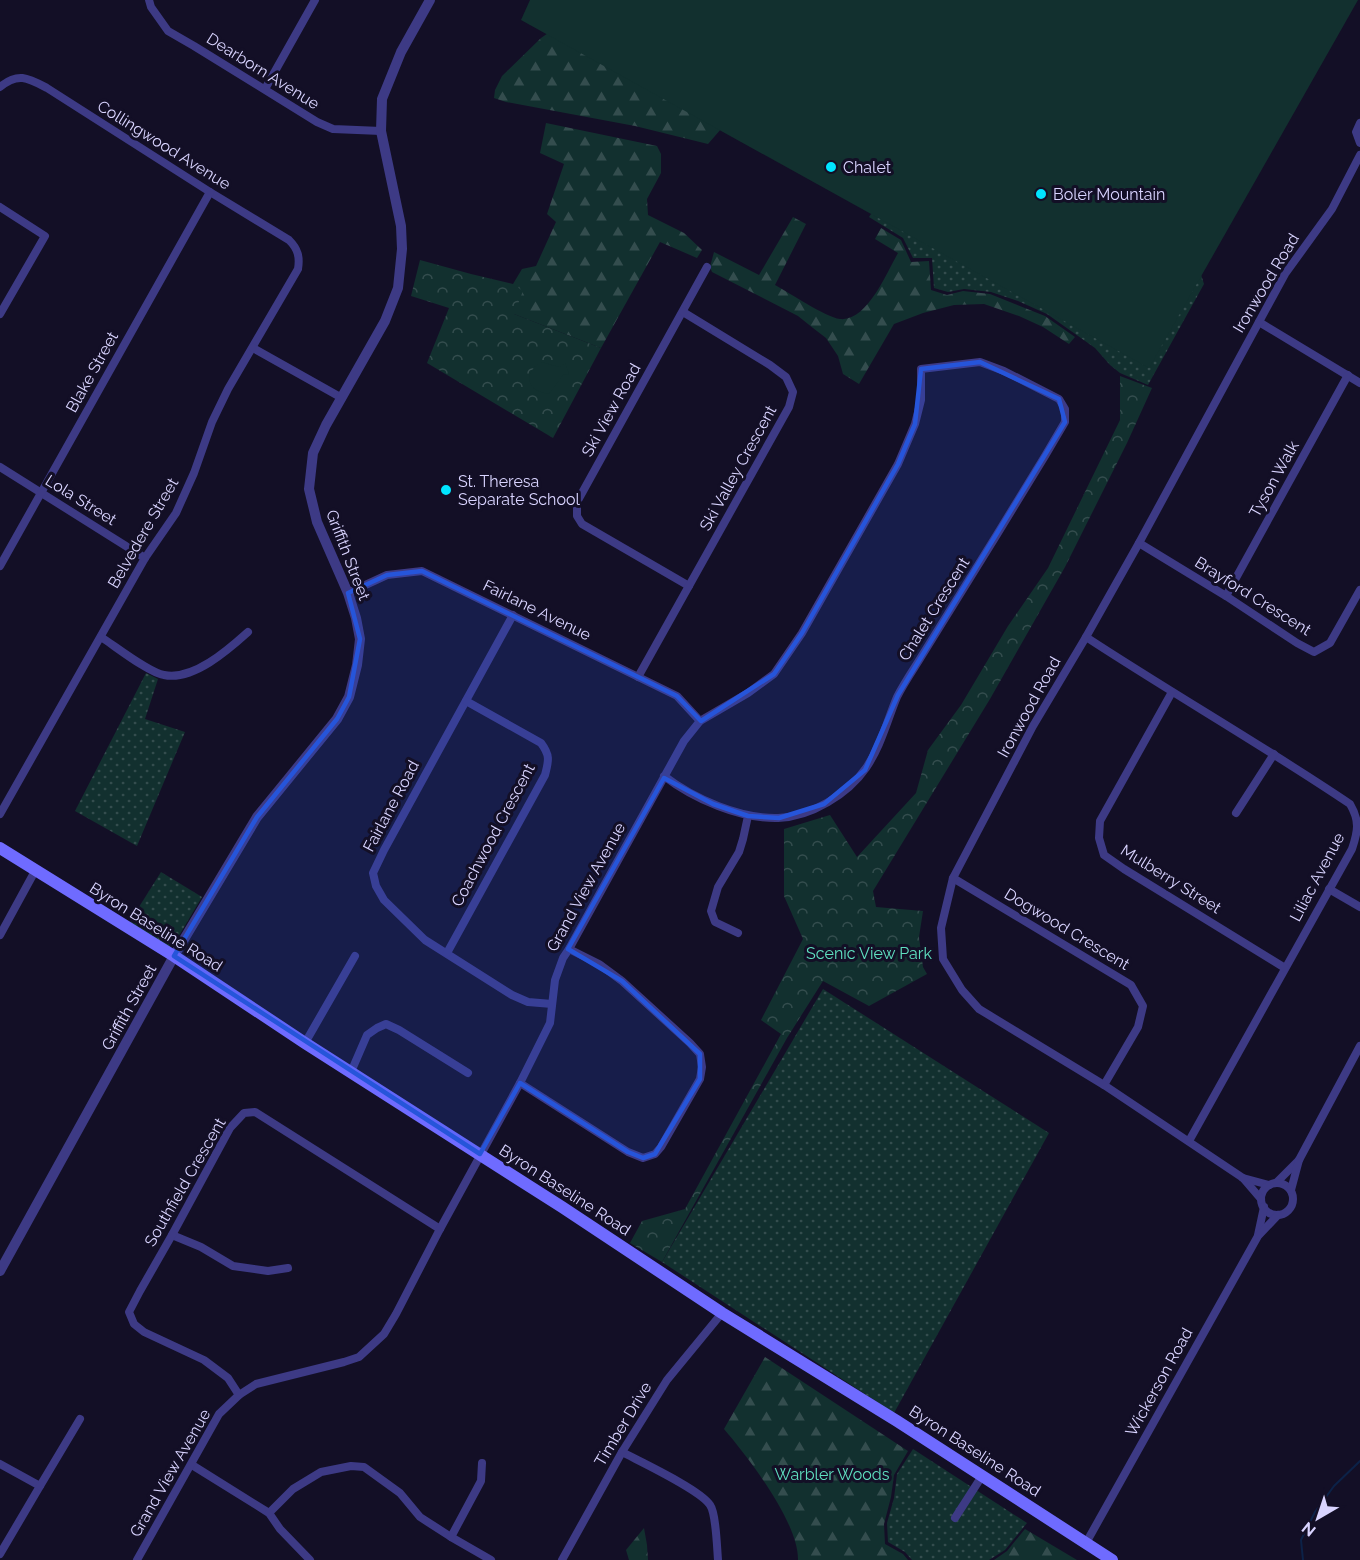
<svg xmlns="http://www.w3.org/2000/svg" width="1360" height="1560" font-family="Raleway,sans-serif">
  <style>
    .grass { fill: url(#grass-dots) }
    .forest { fill: url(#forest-firs) }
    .park { fill: url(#park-crowns) }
    .garden { fill: #12302f }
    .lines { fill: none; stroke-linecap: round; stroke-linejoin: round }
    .stream { stroke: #0c2248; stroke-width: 2 }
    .minor { stroke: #3d3a85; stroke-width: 8 }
    .tertiary { stroke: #3d3a85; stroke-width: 10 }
    .secondary { stroke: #6f6bff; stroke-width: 12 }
    .marked { fill: #2655da; fill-opacity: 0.2; stroke: #2655da; stroke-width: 4.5; stroke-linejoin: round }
    .poi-dot { fill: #00e5ff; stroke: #130f26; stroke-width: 2 }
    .labels { text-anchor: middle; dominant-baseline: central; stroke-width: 6; stroke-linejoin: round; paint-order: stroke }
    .street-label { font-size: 16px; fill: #d9d4ff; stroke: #130f26 }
    .poi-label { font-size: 16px; fill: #d9d4ff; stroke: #130f26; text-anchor: start }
    .park-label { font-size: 16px; fill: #5fe0c0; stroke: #130f26 }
  </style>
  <defs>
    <pattern id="grass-dots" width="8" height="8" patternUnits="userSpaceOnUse" patternTransform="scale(1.5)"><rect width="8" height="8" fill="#12302f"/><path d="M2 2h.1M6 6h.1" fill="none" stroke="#344d4e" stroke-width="1.8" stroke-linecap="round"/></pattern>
    <pattern id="forest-firs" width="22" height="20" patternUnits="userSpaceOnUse" patternTransform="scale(1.5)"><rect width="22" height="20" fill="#12302f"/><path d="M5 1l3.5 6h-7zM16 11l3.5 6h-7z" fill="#344d4e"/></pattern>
    <pattern id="park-crowns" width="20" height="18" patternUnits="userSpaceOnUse" patternTransform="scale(1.5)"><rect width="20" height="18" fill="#12302f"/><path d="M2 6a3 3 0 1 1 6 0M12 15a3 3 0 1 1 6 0" fill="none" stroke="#344d4e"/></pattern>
  </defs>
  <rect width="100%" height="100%" fill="#130f26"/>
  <g class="grass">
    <polygon points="895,179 1191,243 1204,284 1148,385 1120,373 1110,365 1095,348 1047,314 1018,301 991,292 964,289 948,292 934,288 932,258 913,258 903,238 869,217"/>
    <polygon points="146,673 158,679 145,719 185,732 137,846 75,811"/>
    <polygon points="161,872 202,897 174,944 170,947 166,946 130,924 132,918"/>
    <polygon points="823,989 1049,1133 894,1413 662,1262"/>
    <polygon points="913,1449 1027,1523 1005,1550 989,1560 912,1560 905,1552 888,1542 887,1523 894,1498 897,1474"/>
  </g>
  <g class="forest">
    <polygon points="564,22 721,129 708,144 635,126 506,102 494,98 495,90 502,76 541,38"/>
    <polygon points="546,123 657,146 661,154 661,173 647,199 648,215 684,233 702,250 697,258 660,242 601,348 514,314 513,284 522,269 536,266 556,222 547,214 564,164 540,153"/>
    <path d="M793,217L806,224L775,285C790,293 825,317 840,319C867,322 887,272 898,253L875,239L881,228L901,240L911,262L929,261L931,290L947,295L963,291L990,294L1045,316L1075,337L1069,344L1043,327L1019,316L984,304L954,305L923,313L894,324L859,384L843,374L838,356L826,338L813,328L798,316L712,272L710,267L714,252L759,275Z"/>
    <path d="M765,1357L908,1451L894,1475L891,1497L884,1524L885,1544L903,1554L908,1560H798C799,1523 748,1457 724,1429Z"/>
    <polygon points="644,1528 647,1545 648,1560 629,1560 626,1550"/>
    <polygon points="1025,1529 1077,1560 994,1560 1007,1551"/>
  </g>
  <g class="park">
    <polygon points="420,260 471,274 513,284 523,291 514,314 601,348 553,438 427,363 449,308 411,296"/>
    <polygon points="1120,376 1152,388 1127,443 1065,567 990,699 873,891 876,907 923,911 919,937 923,967 927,974 869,1006 823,981 787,1038 662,1262 630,1243 642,1221 685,1209 781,1034 761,1020 803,939 784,896 784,829 830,815 857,857 916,793 928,750 961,705 1008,626 1048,568 1120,420"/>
  </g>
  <g class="garden">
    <polygon points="530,0 1358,0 1149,368 521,20"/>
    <path d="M541,362L559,367L565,363L569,374L563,375L549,394C527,391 522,374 541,362Z"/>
  </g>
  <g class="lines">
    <polyline class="stream" points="1303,1560 1301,1540 1315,1512 1334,1486 1360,1461"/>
    <g class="minor">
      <polyline points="149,0 151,7 168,31 194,46 317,122 333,129 381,131"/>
      <path d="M0,87C18,72 28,78 47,88L210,192L289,240C298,249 300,257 298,269L228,389L212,422L194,473L176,513L145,558L0,814"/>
      <polyline points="265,89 315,0"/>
      <polyline points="1360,123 1356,132 1360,143"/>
      <polyline points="0,207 45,236 0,314"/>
      <polyline points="1259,322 1360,383"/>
      <polyline points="253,348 342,398"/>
      <polyline points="0,467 145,558"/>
      <polyline points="1139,543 1226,596 1297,643 1314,652 1330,643 1360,590"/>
      <polyline points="0,566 210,192"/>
      <polyline points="689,586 582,524 577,516 577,502 707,267"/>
      <polyline points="348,593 387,575 422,571 677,696 700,721"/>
      <polyline points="1226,596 1348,375"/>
      <polyline points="513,615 384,850 373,873 376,886 384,900 425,940 512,995 528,1002 552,1004"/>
      <path d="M101,637C115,646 149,673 164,675C193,681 228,650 248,632"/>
      <path d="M1086,637C1173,694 1264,746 1350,804C1360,821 1358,831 1352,849L1189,1141"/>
      <polyline points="638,677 789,407 793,392 786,377 770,365 683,312"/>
      <polyline points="1172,692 1100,821 1099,838 1104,855 1124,869 1285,968"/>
      <polyline points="1236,813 1274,754"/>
      <polyline points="953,878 1131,985 1143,1006 1138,1027 1104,1085"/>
      <polyline points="1329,889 1360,907"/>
      <polyline points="738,933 715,922 711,911 718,887 739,852 743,839 748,816"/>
      <polyline points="0,935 35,871"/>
      <path d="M447,953L545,775C549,760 550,755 541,743L466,701"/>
      <polyline points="305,1043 355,956"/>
      <polyline points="351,1072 367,1035 377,1028 386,1024 399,1030 468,1073"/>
      <polyline points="520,1083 628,1152 643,1158 655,1154 661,1147 700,1079 702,1067 700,1054 690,1043 622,981 599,964 569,949"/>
      <polyline points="1243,1178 1269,1185"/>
      <polyline points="1277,1182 1299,1160"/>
      <circle cx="1277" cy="1199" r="16"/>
      <polyline points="1291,1190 1299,1160 1360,1046"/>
      <polyline points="1261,1199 1243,1178 1104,1085 979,1009 962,990 943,959 941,928 953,878 1033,726 1086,637 1139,543 1285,274 1332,209 1360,155"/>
      <polyline points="172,1235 201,1247 233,1266 268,1271 288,1268"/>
      <polyline points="1258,1235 1264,1207"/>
      <polyline points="239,1395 228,1378 204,1360 144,1332 134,1324 129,1312 140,1291 172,1235 230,1128 244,1113 255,1112 440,1229"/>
      <path d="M622,1452C641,1462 701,1490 710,1505C716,1513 717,1548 718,1560"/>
      <polyline points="0,1464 40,1486 0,1554"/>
      <polyline points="192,1465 269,1513 280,1529 310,1560"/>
      <polyline points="40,1486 80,1419"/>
      <polyline points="269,1513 293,1489 321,1472 351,1466 364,1467 400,1493 420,1517 451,1537 491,1560"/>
      <polyline points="955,1518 982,1476"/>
      <polyline points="451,1537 481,1481 482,1463"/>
      <polyline points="1086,1543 1258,1236 1278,1215"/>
      <path d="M137,1560L219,1414L239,1395L256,1384L344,1362L359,1357L384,1334L396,1314L440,1229L520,1083L550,1023L555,980L563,958L569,949L684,741L700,721L748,693L774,674L802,633L898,464L915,424L921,400V369L980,362L1004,371L1059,399L1065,409V422L1045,456C1003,525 961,593 918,662C911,673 903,685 897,697C887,721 881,746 866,768C848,794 811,817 778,818C740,819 694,799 664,776"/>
      <polyline points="562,1560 622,1452 667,1380 722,1313"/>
    </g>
    <polyline class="tertiary" points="0,1271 174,956 257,817 337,719 349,697 357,665 360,639 356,618 348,593 317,522 309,489 313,453 326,425 385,321 398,288 402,249 401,226 381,131 382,99 401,52 430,0"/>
    <polyline class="secondary" points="0,848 174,956 305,1043 562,1207 722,1313 897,1421 1112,1560"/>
  </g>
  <path class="marked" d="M980,362L1059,399L1065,422L898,695L865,770L824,804L779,818L748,816L713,804L664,778L568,949L622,981L700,1054V1079L655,1154L643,1158L628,1152L520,1083L480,1154L174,956L257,817L337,719L349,697L360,639L348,593L387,575L422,571L677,696L701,721L774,674L802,633L898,464L915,424L921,369Z"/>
  <g class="poi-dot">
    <circle cx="831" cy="167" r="6"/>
    <circle cx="1041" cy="194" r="6"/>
    <circle cx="446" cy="490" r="6"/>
  </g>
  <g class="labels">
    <g class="street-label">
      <text transform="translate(263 71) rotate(32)">Dearborn Avenue</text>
      <text transform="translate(164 145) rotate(32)">Collingwood Avenue</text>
      <text transform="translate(1266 283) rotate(-59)">Ironwood Road</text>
      <text transform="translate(92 372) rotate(-61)">Blake Street</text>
      <text transform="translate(611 410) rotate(-61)">Ski View Road</text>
      <text transform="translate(738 468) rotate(-61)">Ski Valley Crescent</text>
      <text transform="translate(1274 479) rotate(-61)">Tyson Walk</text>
      <text transform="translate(81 500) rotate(32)">Lola Street</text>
      <text transform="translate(143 533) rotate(-60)">Belvedere Street</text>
      <text transform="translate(348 555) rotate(69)">Griffith Street</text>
      <text transform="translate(1253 596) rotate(32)">Brayford Crescent</text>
      <text transform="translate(934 609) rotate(-58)">Chalet Crescent</text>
      <text transform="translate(537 610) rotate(26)">Fairlane Avenue</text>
      <text transform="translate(1029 707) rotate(-61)">Ironwood Road</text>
      <text transform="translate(391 806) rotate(-62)">Fairlane Road</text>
      <text transform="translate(493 835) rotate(-62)">Coachwood Crescent</text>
      <text transform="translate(1317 877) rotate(-62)">Liliac Avenue</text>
      <text transform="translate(1171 879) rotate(32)">Mulberry Street</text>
      <text transform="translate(586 887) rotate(-61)">Grand View Avenue</text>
      <text transform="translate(156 927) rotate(32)">Byron Baseline Road</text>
      <text transform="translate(1067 929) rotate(31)">Dogwood Crescent</text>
      <text transform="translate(129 1007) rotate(-61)">Griffith Street</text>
      <text transform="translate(185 1182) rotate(-60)">Southfield Crescent</text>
      <text transform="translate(565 1190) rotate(33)">Byron Baseline Road</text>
      <text transform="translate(1159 1382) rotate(-61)">Wickerson Road</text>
      <text transform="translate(623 1424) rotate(-59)">Timber Drive</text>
      <text transform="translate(975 1451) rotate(33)">Byron Baseline Road</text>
      <text transform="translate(170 1473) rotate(-60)">Grand View Avenue</text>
    </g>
    <g class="poi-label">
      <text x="843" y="167">Chalet</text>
      <text x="1053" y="194">Boler Mountain</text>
      <text x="458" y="481">St. Theresa<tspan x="458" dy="18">Separate School</tspan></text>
    </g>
    <g class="park-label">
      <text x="869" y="953">Scenic View Park</text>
      <text x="832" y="1474">Warbler Woods</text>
    </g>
  </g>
  <g transform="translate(1318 1518) rotate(219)" stroke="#130f26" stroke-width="4.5" paint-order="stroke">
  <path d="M0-4.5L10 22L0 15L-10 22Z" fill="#d9d4ff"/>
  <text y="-9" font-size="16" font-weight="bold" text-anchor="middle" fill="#d9d4ff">N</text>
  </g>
</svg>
